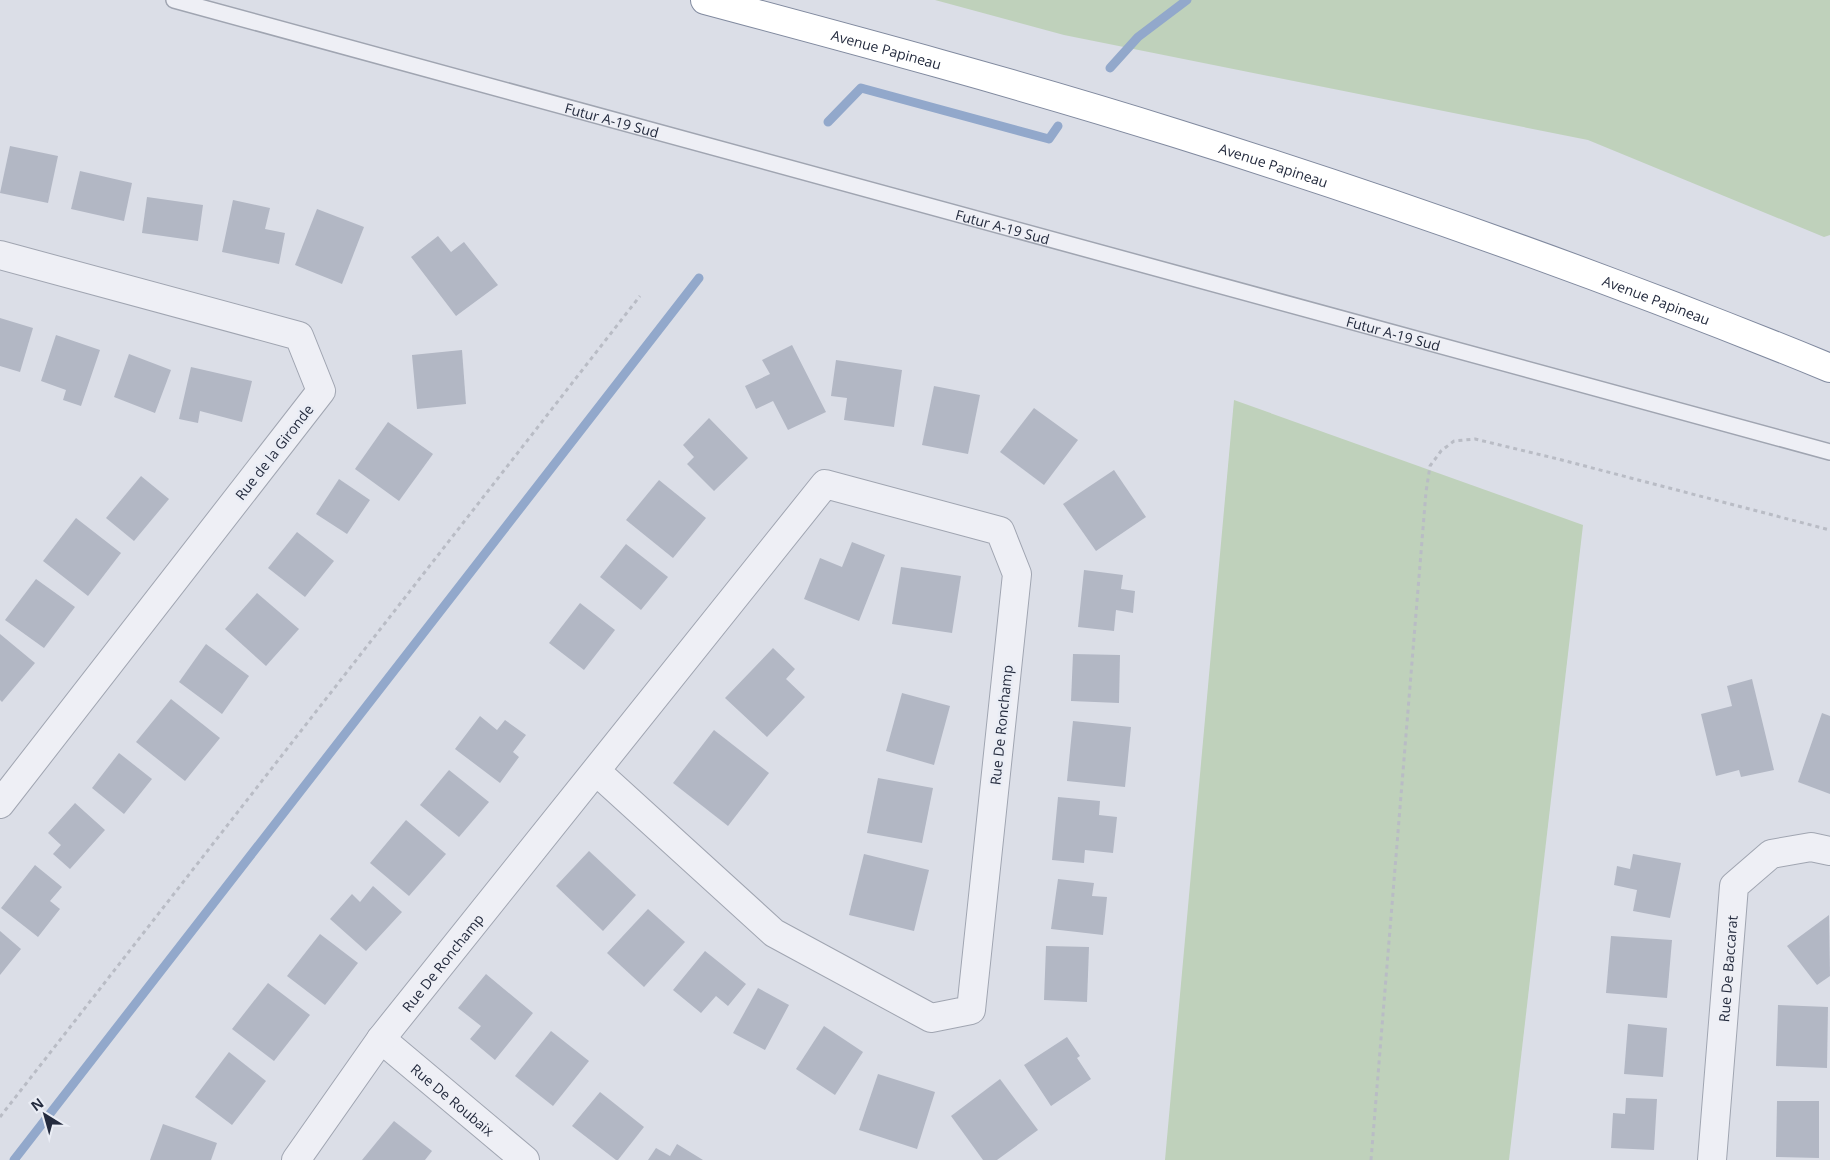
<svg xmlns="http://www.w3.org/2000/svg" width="1830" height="1160" font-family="'Open Sans',sans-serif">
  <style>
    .green { fill: #bfd1bb }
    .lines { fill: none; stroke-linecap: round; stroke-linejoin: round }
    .stream { stroke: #92a8cb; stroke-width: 9 }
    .building { fill: #b2b7c4 }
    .service-casing { stroke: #a0a5b1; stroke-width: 18 }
    .minor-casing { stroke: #a0a5b1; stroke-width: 30 }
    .trunk-casing { stroke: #818a9f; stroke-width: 30 }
    .path { stroke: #b9bcc5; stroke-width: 3; stroke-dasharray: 4 4; stroke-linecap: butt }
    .service { stroke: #eeeff5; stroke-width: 15 }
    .minor { stroke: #eeeff5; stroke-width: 28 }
    .trunk { stroke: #fff; stroke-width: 28 }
    .labels { text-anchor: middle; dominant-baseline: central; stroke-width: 5; stroke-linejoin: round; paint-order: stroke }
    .street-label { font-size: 14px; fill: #242b3e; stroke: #eaedf5 }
  </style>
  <rect width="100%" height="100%" fill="#dbdee7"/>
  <g class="green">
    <polygon points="935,0 1830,0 1830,235 1824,237 1588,140 1064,35"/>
    <polygon points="1234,400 1583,525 1509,1160 1165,1160"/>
  </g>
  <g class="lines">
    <g class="stream">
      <polyline points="1110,68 1138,37 1187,0"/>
      <polyline points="828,122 861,88 1049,139 1058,126"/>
      <polyline points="14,1160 699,278"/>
    </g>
  </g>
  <g class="building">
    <polygon points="10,146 58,156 48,203 0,193"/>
    <polygon points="80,171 132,183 124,221 71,209"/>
    <polygon points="147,197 203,205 198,241 142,233"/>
    <polygon points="233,200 270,208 265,229 285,233 279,264 222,252"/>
    <polygon points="317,209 364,227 342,284 295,265"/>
    <polygon points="438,236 451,252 464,242 498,285 456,316 411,257"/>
    <polygon points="0,318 33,328 20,372 0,366"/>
    <polygon points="56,335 100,350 81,406 63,400 66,390 41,381"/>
    <polygon points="792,345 826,412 788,430 773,401 756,409 745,386 770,374 762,360"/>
    <polygon points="462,350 466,404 417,409 412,355"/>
    <polygon points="129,354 171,370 155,413 114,397"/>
    <polygon points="836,360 902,370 894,427 844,420 847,398 831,396"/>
    <polygon points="191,367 252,381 242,422 200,411 198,423 179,419"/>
    <polygon points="934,386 980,395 968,454 922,445"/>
    <polygon points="1034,408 1078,440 1044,485 1000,452"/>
    <polygon points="709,418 748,458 714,491 687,464 694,457 683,445"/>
    <polygon points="388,422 433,454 399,501 355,469"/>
    <polygon points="1114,470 1146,517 1096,551 1063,504"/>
    <polygon points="141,476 169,499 134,541 106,518"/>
    <polygon points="339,479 370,500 347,534 316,514"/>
    <polygon points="659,480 706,518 673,558 626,520"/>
    <polygon points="76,518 121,553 88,596 43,561"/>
    <polygon points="297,532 334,561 305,597 268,568"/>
    <polygon points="852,542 885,555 859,621 804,599 820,558 842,567"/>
    <polygon points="626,544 668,577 641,610 600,577"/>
    <polygon points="901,567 961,576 952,633 892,624"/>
    <polygon points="1084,570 1123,575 1121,589 1135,591 1133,613 1116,610 1114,631 1078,627"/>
    <polygon points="36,579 75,607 44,648 5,620"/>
    <polygon points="257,593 299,629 266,666 225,629"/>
    <polygon points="580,603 615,630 584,670 549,643"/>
    <polygon points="0,634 35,663 2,702 0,700"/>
    <polygon points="206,644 249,676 222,714 179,682"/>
    <polygon points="773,648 795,669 786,679 805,697 767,737 725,698"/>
    <polygon points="1073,654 1120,655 1119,703 1071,701"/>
    <polygon points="1752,679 1774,770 1741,777 1739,770 1716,776 1701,714 1732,706 1727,686"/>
    <polygon points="902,693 950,706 934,765 886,751"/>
    <polygon points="171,699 220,738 185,781 136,742"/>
    <polygon points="1822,713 1830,716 1830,794 1798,782"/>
    <polygon points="480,716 497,730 505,720 526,735 513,752 519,757 500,783 455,749"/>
    <polygon points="1073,721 1131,727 1125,787 1067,781"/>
    <polygon points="714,730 769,773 728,826 673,783"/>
    <polygon points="119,753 152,779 124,814 92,788"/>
    <polygon points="449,770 489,802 459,837 420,805"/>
    <polygon points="878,778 933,788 922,843 867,833"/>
    <polygon points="1058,797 1100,801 1099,815 1117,817 1113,853 1085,850 1084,863 1052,860"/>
    <polygon points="75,803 105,830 70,869 53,854 61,845 48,833"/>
    <polygon points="406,820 446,854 409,896 370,863"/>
    <polygon points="589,851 636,895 603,931 556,886"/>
    <polygon points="864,854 929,870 914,931 849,915"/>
    <polygon points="1633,854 1681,863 1670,918 1633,911 1637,890 1614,885 1617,866 1630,869"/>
    <polygon points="35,865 62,887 50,901 60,909 38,937 1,908"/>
    <polygon points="1058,879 1094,883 1092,896 1107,897 1103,935 1051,929"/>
    <polygon points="373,886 402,912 366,951 330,919 352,894 360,902"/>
    <polygon points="648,909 685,942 644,987 607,953"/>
    <polygon points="1829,915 1830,976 1817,985 1787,946"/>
    <polygon points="0,931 21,949 0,975"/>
    <polygon points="320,934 358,963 325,1005 287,976"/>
    <polygon points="1611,936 1672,940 1667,998 1606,993"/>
    <polygon points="1046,946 1089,947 1087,1002 1044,1000"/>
    <polygon points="705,951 746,984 728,1006 716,996 701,1013 673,990"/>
    <polygon points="486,974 533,1013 495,1060 470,1039 481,1026 458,1008"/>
    <polygon points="268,983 310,1015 274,1061 232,1029"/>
    <polygon points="758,988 789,1005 765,1050 733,1033"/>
    <polygon points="1778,1005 1828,1007 1827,1068 1776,1066"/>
    <polygon points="1628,1024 1667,1028 1663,1077 1624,1074"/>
    <polygon points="824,1026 863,1052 835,1095 796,1069"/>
    <polygon points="551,1031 589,1061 553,1106 515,1076"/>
    <polygon points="1067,1037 1080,1056 1077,1058 1091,1079 1051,1106 1024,1065"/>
    <polygon points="229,1052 266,1081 232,1125 195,1097"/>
    <polygon points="878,1074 935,1092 917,1149 859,1130"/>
    <polygon points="1000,1079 1038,1130 997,1160 983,1160 951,1116"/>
    <polygon points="600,1092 644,1127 618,1160 616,1160 572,1126"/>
    <polygon points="1626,1098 1657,1099 1654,1150 1611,1148 1613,1113 1625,1114"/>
    <polygon points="1777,1101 1819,1101 1819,1158 1776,1157"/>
    <polygon points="394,1121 432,1151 425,1160 362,1160"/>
    <polygon points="163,1124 217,1143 211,1160 150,1160"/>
    <polygon points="677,1144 703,1160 648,1160 656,1148 670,1156"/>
  </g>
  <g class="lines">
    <defs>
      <g id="service">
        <path id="s1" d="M174,0L1830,452"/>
      </g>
      <g id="minor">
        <polyline points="0,255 299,336 321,391 0,804"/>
        <path id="s2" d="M381,1039L525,1160"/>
        <path id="s3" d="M296,1160L381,1039L825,484L1000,531L1017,574L971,1010L931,1018L774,933L596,771"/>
        <path id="s4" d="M1712,1160L1734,886L1771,854L1811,847L1830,851"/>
      </g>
      <g id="trunk">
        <path id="s5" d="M705,0C862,42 1019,84 1175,133C1396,202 1615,280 1830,368"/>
      </g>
    </defs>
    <use href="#service" class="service-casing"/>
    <use href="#minor" class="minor-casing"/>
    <use href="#trunk" class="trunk-casing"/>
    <g class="path">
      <polyline points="0,1117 640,296"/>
      <polyline points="1371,1160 1426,492 1430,466 1441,451 1454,441 1475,439 1558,459 1830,530"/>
    </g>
    <use href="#service" class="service"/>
    <use href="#minor" class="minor"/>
    <use href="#trunk" class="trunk"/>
  </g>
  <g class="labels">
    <g class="street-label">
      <text stroke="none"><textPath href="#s5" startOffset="188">Avenue Papineau</textPath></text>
      <text stroke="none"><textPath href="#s1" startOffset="454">Futur A-19 Sud</textPath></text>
      <text stroke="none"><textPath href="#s5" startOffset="592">Avenue Papineau</textPath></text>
      <text stroke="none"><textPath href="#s1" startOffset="859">Futur A-19 Sud</textPath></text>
      <text stroke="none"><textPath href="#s5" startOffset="998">Avenue Papineau</textPath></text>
      <text stroke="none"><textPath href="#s1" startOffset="1264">Futur A-19 Sud</textPath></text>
      <text transform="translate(274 452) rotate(-52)">Rue de la Gironde</text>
      <text transform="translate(1001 725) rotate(-84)">Rue De Ronchamp</text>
      <text stroke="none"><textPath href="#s3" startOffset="246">Rue De Ronchamp</textPath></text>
      <text stroke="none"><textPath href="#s4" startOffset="192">Rue De Baccarat</textPath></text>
      <text stroke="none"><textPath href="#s2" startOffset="94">Rue De Roubaix</textPath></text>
    </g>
  </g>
  <g transform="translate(45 1115) rotate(323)" stroke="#eaedf5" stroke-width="4" paint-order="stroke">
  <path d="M0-4L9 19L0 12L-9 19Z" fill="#242b3e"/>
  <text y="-8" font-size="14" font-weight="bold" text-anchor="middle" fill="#242b3e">N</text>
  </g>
</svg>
